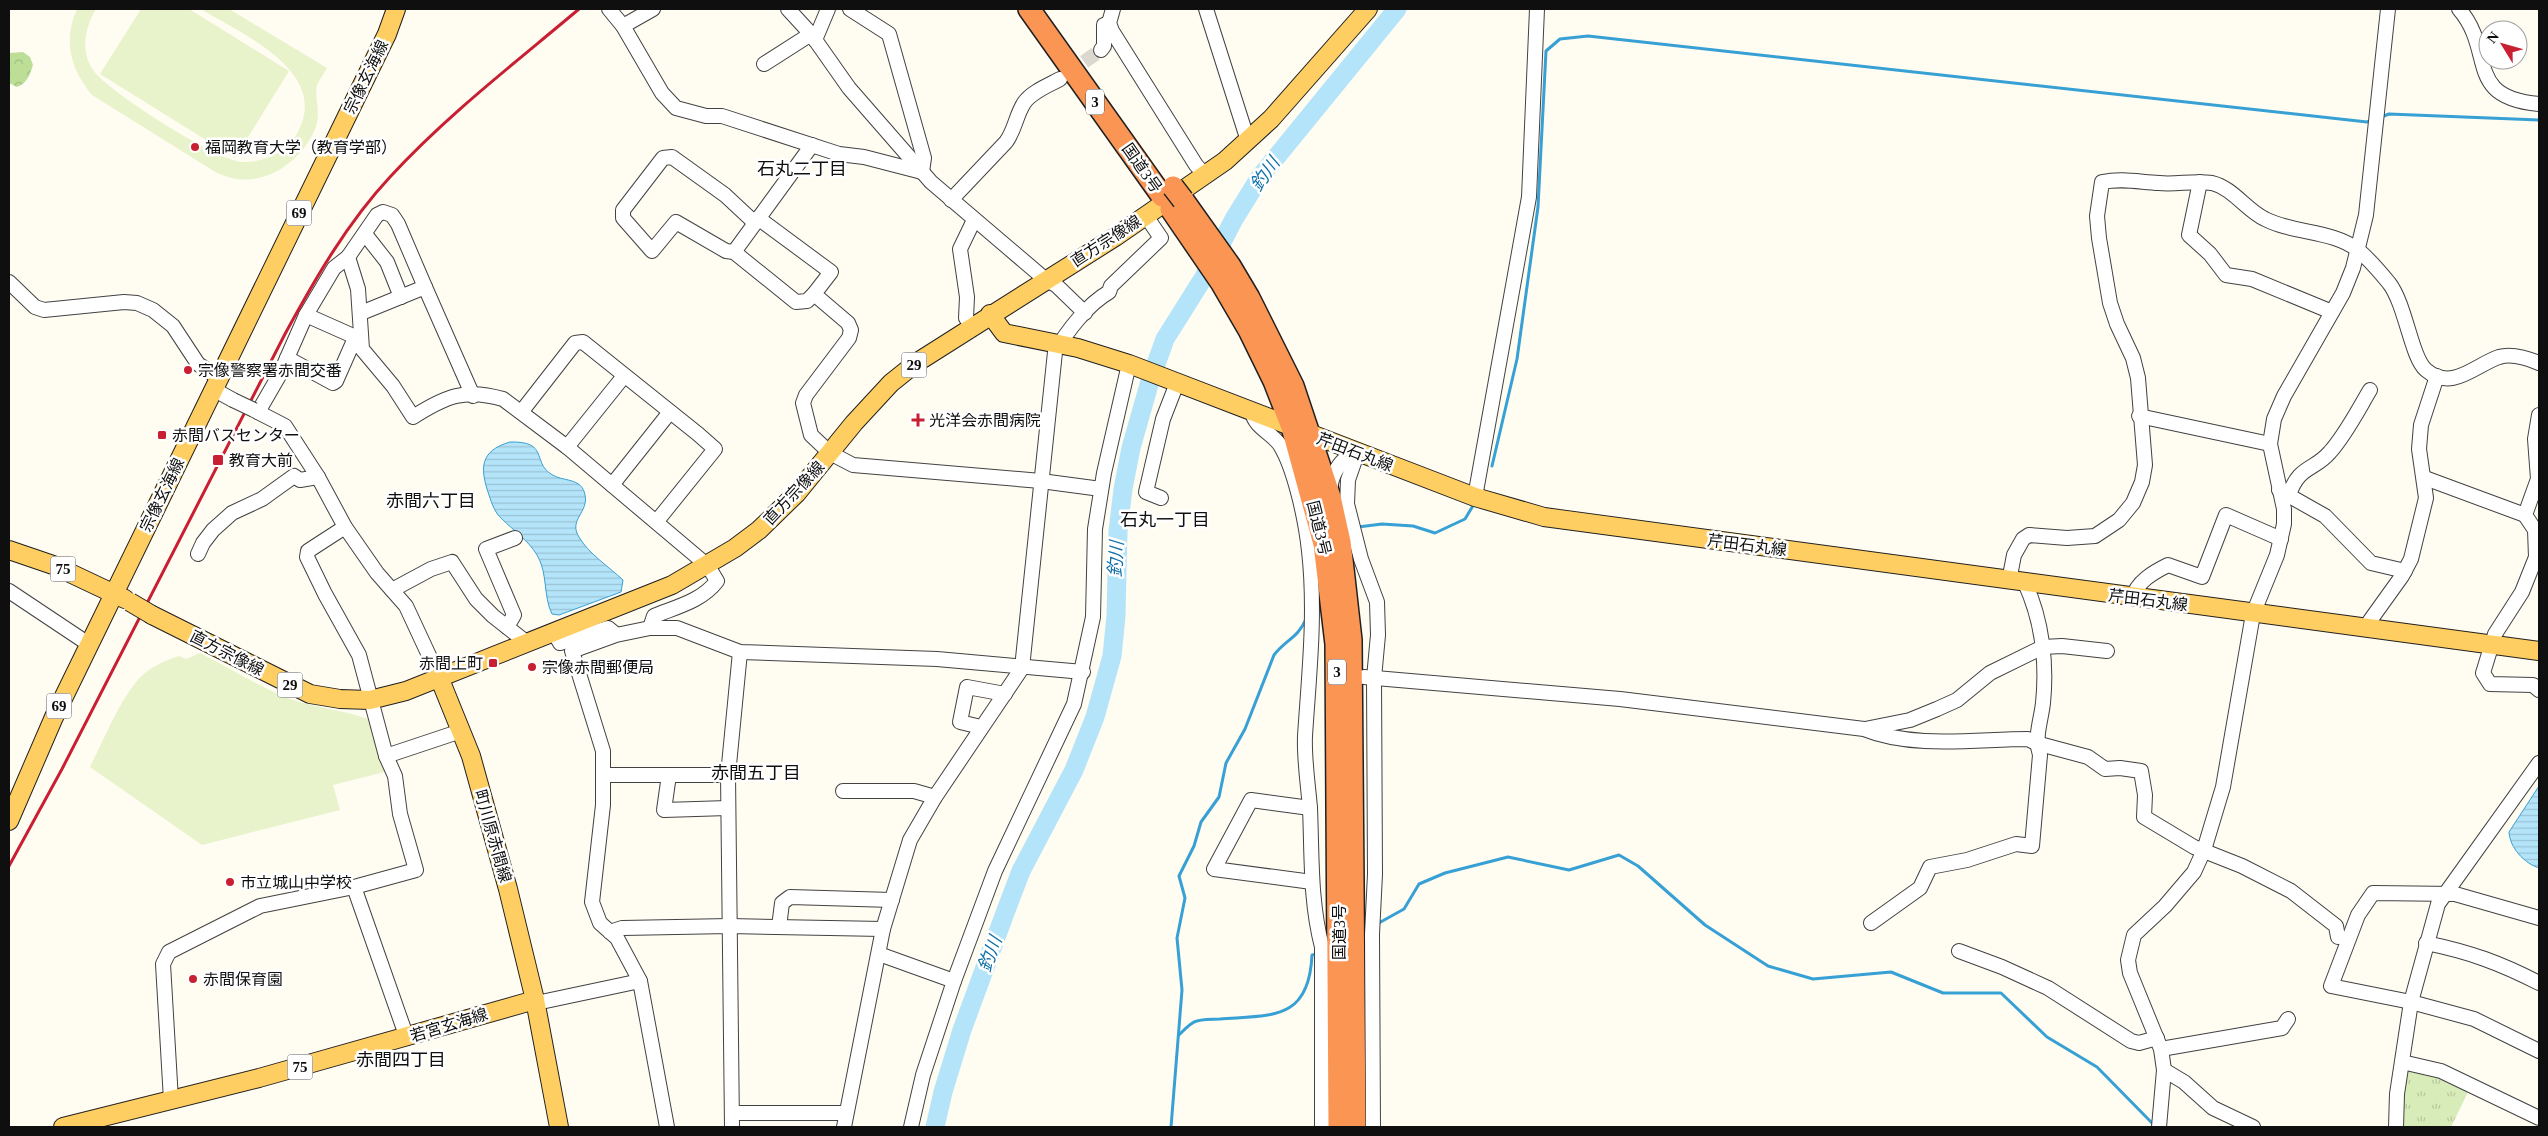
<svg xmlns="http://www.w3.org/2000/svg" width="2548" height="1136" font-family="'Times New Roman','Noto Sans JP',serif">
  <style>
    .forest { fill: url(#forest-crowns) }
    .park { fill: url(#park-tufts) }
    .pitch { fill: #e8f3cb }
    .water { fill: url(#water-rules); stroke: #37a0d4 }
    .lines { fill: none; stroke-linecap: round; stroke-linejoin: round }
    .stream { stroke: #37a0d4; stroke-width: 3 }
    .river { stroke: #b4e4f9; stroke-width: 19 }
    .minor-tunnel { stroke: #dbd8d0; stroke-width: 14; stroke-dasharray: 14 7; stroke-linecap: butt }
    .minor-casing { stroke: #424242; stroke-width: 16 }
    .major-casing { stroke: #202020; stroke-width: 20 }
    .highway-casing { stroke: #202020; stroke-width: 24 }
    .minor { stroke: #fff; stroke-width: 14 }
    .major { stroke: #ffce62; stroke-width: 18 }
    .highway { stroke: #fb9554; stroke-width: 21 }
    .rail { stroke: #c81f33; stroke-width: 3 }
    .minor-bridge-casing { stroke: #424242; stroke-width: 16; stroke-linecap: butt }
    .major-bridge-casing { stroke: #202020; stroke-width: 20; stroke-linecap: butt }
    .highway-bridge-casing { stroke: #202020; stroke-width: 24; stroke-linecap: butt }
    .minor-bridge { stroke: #fff; stroke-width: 14 }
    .major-bridge { stroke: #ffce62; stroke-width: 18 }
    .highway-bridge { stroke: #fb9554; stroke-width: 21 }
    .poi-dot { fill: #c81f33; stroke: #fff; stroke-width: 2 }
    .labels { text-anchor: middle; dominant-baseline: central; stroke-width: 5; stroke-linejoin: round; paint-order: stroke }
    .shield { fill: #fff; stroke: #575757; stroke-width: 1 }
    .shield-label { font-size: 15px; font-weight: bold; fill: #0f0f0f }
    .street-label { font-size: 16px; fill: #0f0f0f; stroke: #fff }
    .poi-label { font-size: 16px; fill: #0f0f0f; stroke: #fff; text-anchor: start }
    .neighbourhood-label { font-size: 18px; fill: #0f0f0f; stroke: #fff }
    .water-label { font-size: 18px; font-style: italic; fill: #1171a9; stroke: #fff }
  </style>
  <defs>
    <pattern id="forest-crowns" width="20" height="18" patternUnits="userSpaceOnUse" patternTransform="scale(1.25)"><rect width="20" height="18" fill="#bcde97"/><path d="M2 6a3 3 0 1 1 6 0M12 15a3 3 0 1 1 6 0" fill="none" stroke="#a0bd81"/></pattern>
    <pattern id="park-tufts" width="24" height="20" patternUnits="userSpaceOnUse" patternTransform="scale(1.25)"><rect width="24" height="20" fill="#d7ecb9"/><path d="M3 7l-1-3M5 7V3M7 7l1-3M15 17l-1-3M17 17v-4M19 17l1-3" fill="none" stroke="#b7c99e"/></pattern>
    <pattern id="water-rules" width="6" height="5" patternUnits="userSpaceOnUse" patternTransform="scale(1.25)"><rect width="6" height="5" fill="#b4e4f9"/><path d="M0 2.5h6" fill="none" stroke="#9ac2d4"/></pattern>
  </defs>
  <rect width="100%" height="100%" fill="#fffcf2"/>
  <path class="forest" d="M23,52L30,57L33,65C30,74 27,84 17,87L9,83V53Z"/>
  <path class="park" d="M2411,1068L2426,1071L2469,1090L2451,1127H2403C2403,1112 2402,1079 2411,1068Z"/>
  <g class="pitch">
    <path d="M77,9H96C85,27 80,51 93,70C107,91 217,161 242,162C261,163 285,153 295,137C335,73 243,35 201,9H229L327,68C324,73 320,79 317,85C314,95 321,113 316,126C305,158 270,184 236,179C230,178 223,175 217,173L92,95C70,69 63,40 77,9Z"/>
    <polygon points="141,9 189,9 289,71 235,158 100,74"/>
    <path d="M200,653C230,668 261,688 293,700C318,708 343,710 368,719L388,771L333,785L340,810L202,845L90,767C103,742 123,691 145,673C155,665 167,660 179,656L186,659Z"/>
  </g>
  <g class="water">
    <path d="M510,442C549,441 532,462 551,474C562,482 582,477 585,495C589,512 568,520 579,537C588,553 609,567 623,580L621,592L559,615L552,614C543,596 548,573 537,555C528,540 514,531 502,519C495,513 492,504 489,495C480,469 479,451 510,442Z"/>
    <path d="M2539,786V868C2524,863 2510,848 2509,832Z"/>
  </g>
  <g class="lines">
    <g class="stream">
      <polyline points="2381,117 2389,114 2539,120"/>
      <polyline points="1492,466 1517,359 1538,207 1546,51 1560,39 1588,36 2367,122 2372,120"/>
      <polyline points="1358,527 1382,524 1413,526 1435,533 1465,519 1474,504"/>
      <polyline points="1377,924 1404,909 1419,884 1445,873 1508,857 1569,870 1619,855 1638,866 1705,925 1768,966 1813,979 1891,972 1943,993 2001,993 2047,1037 2097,1067 2154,1125"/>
      <path d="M1179,1035C1184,1030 1191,1022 1197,1021C1204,1019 1213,1019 1220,1019C1272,1015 1309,1021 1312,955L1318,954"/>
      <path d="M1171,1127L1182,990L1177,938L1185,898L1179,876L1194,846L1201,822L1219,797L1226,763L1245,729L1274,655C1285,640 1298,638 1306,619"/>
    </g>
    <polyline class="river" points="935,1127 943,1092 962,1030 1005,913 1021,871 1074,770 1095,717 1112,656 1116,616 1118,531 1123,489 1131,448 1150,381 1165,339 1204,277 1234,219 1260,177 1397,9"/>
    <polyline class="minor-tunnel" points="1067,74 1101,50"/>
    <defs>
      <g id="minor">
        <polyline points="609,9 623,26 662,93 676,108 706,116 722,116 839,154 864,157 922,172"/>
        <polyline points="788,9 811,34 849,88 931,182 1046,280 1056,285 1085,313"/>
        <polyline points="850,9 889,34 924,158 922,172"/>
        <polyline points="1113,9 1109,23 1112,31 1196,165 1205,175"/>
        <polyline points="1206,9 1248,141"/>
        <path d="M2459,9C2496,52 2463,97 2539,104"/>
        <polyline points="623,26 653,9"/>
        <polyline points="815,40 828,9"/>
        <polyline points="1101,50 1104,46 1104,25 1109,23"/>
        <polyline points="764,64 811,34"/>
        <polyline points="2200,182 2189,235 2210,254 2226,275 2252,279 2332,312"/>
        <path d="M951,200L1006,142C1015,130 1016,115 1024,103C1031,92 1049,85 1060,79"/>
        <polyline points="758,218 831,272 814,294 848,323 851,330 849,338 806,395 803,403 811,435 830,453 853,465 1041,481 1101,489"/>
        <polyline points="755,223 725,195 672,157 663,158 623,210 623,218 652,251 676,222 726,251 734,252 796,302 807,301 814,294"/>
        <polyline points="365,234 387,262 401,297"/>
        <polyline points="734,252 812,145"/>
        <path d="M348,257L358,289L362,349L393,386L413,417C446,396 465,388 503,399L567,447L708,566L717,581C702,601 676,607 654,616L650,628"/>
        <polyline points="9,282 35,307 44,310 124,302 137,303 153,310 173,326 198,364 219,378"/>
        <polyline points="361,313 425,287 473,396"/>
        <polyline points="306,315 360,339"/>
        <polyline points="972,326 966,318 967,297 960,249 974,220"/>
        <polyline points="287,358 333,383 336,381 355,338"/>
        <polyline points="213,389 233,400"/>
        <polyline points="254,410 285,426 318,477 345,527 377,573 406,606 439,677"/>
        <polyline points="522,411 575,343 583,342 698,434 715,449 657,521"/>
        <polyline points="258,412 280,374 306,315 334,268 348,257 377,215 383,212 392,215 398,224 425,287"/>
        <path d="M1252,412C1255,428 1271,432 1280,445C1295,469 1306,522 1309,551C1316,613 1309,674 1305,736C1304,759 1308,784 1310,808C1312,855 1310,901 1322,947V1127"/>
        <polyline points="2539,415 2535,439 2538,479 2525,515 2535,530 2536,557 2522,592 2495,634 2483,673 2490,684 2533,685 2539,690"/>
        <polyline points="2139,416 2270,444"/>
        <polyline points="567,447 624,376"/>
        <polyline points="2425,478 2525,515"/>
        <polyline points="612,485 670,412"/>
        <polyline points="2279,490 2325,516 2371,563 2405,571"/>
        <path d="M1330,493C1330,477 1340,456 1357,454L1348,480L1347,504L1361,559L1377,602L1378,635L1374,678L1375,874L1372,934L1373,1127"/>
        <path d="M2289,495C2299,465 2314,471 2330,452C2346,434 2358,410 2370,390"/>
        <polyline points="1475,497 1529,197 1537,9"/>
        <polyline points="1161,498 1146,492 1163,419 1177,383"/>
        <polyline points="198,554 203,543 213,530 232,513 262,499 294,476 300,480 318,477"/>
        <path d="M2009,581L2014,555L2023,539L2029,535L2067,538L2095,536L2119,520L2133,503L2142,482L2145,465L2138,378L2133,358L2117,324L2110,303L2099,238L2097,216L2102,182C2122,178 2139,182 2159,183C2176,185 2194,180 2212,183C2233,188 2246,210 2265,219C2294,234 2332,230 2358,250C2369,259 2380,272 2389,283C2406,305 2411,357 2426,370C2452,392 2475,365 2499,357C2512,353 2527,358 2539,363"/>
        <polyline points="392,590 431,569 452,562 476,599 493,616 526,642"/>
        <polyline points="9,591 90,645"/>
        <path d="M2133,598C2136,582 2154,572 2168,565L2202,577L2226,515L2281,539"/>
        <polyline points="507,627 514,615 486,549 515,538"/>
        <polyline points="2364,629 2402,576 2411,559 2426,498 2419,449 2421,425 2437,376"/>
        <polyline points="553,631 560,643 608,628 614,633"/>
        <path d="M1364,677L1620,699L1864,729C1913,749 1977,739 2028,739L2036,743L2088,757L2105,769L2120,768L2141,771L2145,795L2144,817L2194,847L2242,866L2291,891L2336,926L2338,937"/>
        <polyline points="981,727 960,722 967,687 1005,694"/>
        <polyline points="1865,729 1910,720 1937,709 1957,700 1990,673 2043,647 2062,646 2107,651"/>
        <polyline points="386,756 461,731"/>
        <polyline points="605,775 728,775"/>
        <polyline points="669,775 664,810 728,808"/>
        <polyline points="843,791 914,791 935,797"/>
        <polyline points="1310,808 1251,800 1214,869 1312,882"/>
        <polyline points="354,887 407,1038"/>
        <polyline points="2539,918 2455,894 2373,893 2358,915 2331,986 2411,1002 2474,1019 2539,1051"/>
        <path d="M1871,923L1920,888L1930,867L1967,860L2016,844L2032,846L2040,755C2034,737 2041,721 2043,703C2047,663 2042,620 2025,583"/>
        <polyline points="779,927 782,903 790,897 892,900"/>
        <polyline points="610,932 622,928 730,926 883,929"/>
        <path d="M2426,943C2470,952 2500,963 2539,983"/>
        <polyline points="1959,951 2002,967 2048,988 2131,1041 2139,1043 2157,1038"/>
        <polyline points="879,954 954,981"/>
        <polyline points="535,1000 541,1002 640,981"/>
        <polyline points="2161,1049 2282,1028 2288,1019"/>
        <polyline points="2402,1062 2441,1071 2539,1118"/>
        <polyline points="2164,1070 2184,1082 2213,1108 2253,1127"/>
        <polyline points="171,1100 163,964 169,952 260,906 354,887 416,870 400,814 395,776 386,756 359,655 325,594 307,557 308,551 345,527"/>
        <polyline points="732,1113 846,1113"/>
        <polyline points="667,1127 640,981 617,938 600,923 592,902 603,805 603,751 572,651 616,635 650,628 677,628 740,652 937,659 1083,672"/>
        <polyline points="732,1127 728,775 740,652"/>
        <path d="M844,1127L883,929L910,840L935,797L1022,668L1055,352C1067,331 1088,304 1109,292L1111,286L1161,238L1146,216"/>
        <polyline points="911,1127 923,1075 954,981 995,871 1074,704 1093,617 1095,529 1104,473 1129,364"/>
        <polyline points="2159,1127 2164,1070 2161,1049 2130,973 2128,960 2134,935 2165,906 2194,872 2204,850 2223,787 2253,614 2277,555 2284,524 2284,509 2270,444 2274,419 2284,396 2343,293 2353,268 2366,215 2388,9"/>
        <polyline points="2396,1127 2397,1094 2411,1002 2438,904 2539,763"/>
      </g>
      <g id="major">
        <polyline points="990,314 1004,333 1078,348 1129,364 1475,497 1544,517 2539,651"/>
        <polyline points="9,550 53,565 125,599"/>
        <polyline points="152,615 310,694 340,699 370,700 406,691 672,585 735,548 759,530 797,493 854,423 891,383 916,363 1115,237 1225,161 1271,119 1368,9"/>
        <polyline points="439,677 471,756 508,889 535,1000 559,1127"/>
        <polyline points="9,821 54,717 387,34 396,9"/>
        <polyline points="63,1127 259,1078 535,1000"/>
      </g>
      <g id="highway">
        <polyline points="1029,9 1162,196"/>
        <polyline points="1183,200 1230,266 1249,298 1293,386 1330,497 1340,542 1351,640 1355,1127"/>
        <polyline points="1171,209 1221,282 1249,330 1274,381 1292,427 1324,544 1336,644 1339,1127"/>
      </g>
    </defs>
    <use href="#minor" class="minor-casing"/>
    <use href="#major" class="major-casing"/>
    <use href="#highway" class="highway-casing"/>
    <use href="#minor" class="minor"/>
    <use href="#major" class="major"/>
    <use href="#highway" class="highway"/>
    <path class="rail" d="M9,866L62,769L285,334C315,279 347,223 390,177C447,115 515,63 579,9"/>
    <defs>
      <polyline id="minor-bridge" points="233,400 254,410"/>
      <polyline id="major-bridge" points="130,602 152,615"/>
      <polyline id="highway-bridge" points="1173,187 1183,200"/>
    </defs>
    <use href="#minor-bridge" class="minor-bridge-casing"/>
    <use href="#major-bridge" class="major-bridge-casing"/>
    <use href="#highway-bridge" class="highway-bridge-casing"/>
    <use href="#minor-bridge" class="minor-bridge"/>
    <use href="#major-bridge" class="major-bridge"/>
    <use href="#highway-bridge" class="highway-bridge"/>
  </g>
  <g class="poi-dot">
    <circle cx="195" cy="147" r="5"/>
    <circle cx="188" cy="370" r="5"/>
    <path d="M915.5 412.5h5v5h5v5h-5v5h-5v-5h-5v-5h5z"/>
    <rect x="157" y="430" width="10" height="10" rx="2.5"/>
    <rect x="212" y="454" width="12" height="12" rx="2.5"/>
    <rect x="488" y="658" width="10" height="10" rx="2.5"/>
    <circle cx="532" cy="667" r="5"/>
    <circle cx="230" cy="882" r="5"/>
    <circle cx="193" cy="979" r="5"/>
  </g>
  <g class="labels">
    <g class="shield">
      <rect x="1086" y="89.5" width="18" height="25" rx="4"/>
      <rect x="286.5" y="200.5" width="25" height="25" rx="4"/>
      <rect x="901.5" y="352.5" width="25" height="25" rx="4"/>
      <rect x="50.5" y="556.5" width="25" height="25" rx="4"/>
      <rect x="1328" y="659.5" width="18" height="25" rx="4"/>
      <rect x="277.5" y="672.5" width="25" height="25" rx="4"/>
      <rect x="46.5" y="693.5" width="25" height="25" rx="4"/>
      <rect x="287.5" y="1054.5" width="25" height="25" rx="4"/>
    </g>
    <g class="shield-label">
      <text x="1095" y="102">3</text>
      <text x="299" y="213">69</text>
      <text x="914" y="365">29</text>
      <text x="63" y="569">75</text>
      <text x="1337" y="672">3</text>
      <text x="290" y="685">29</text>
      <text x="59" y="706">69</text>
      <text x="300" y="1067">75</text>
    </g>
    <g class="street-label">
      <text transform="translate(366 77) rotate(-64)">宗像玄海線</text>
      <text transform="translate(1142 168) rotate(55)">国道3号</text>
      <text transform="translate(1106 241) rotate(-33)">直方宗像線</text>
      <text transform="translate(1355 452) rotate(21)">芹田石丸線</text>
      <text transform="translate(794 493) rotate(-47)">直方宗像線</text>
      <text transform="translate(162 495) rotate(-64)">宗像玄海線</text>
      <text transform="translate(1319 528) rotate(76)">国道3号</text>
      <text transform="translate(1747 545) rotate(7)">芹田石丸線</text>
      <text transform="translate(2148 600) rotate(7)">芹田石丸線</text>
      <text transform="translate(227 653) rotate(27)">直方宗像線</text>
      <text transform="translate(493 836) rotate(74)">町川原赤間線</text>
      <text transform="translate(1339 932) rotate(-90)">国道3号</text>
      <text transform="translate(449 1025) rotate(-17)">若宮玄海線</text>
    </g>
    <g class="poi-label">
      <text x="205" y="147">福岡教育大学（教育学部）</text>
      <text x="198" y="370">宗像警察署赤間交番</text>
      <text x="929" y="420">光洋会赤間病院</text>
      <text x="172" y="435">赤間バスセンター</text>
      <text x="229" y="460">教育大前</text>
      <text x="483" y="663" text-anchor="end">赤間上町</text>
      <text x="542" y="667">宗像赤間郵便局</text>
      <text x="240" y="882">市立城山中学校</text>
      <text x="203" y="979">赤間保育園</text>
    </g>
    <g class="neighbourhood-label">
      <text x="802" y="169">石丸二丁目</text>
      <text x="431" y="501">赤間六丁目</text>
      <text x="1165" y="520">石丸一丁目</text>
      <text x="756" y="773">赤間五丁目</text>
      <text x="401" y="1060">赤間四丁目</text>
    </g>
    <g class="water-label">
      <text transform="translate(1265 174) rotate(-55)">釣川</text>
      <text transform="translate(1116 559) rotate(-87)">釣川</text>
      <text transform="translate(990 954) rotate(-70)">釣川</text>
    </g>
  </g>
  <rect width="2548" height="1136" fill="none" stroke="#0f0f0f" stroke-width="20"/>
  <g transform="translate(2503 45) rotate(307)"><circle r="24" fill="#ffffff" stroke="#9f9f9f"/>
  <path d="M0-4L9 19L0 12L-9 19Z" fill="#c81f33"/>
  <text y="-8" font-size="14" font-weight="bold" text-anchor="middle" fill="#0f0f0f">N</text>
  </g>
</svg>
